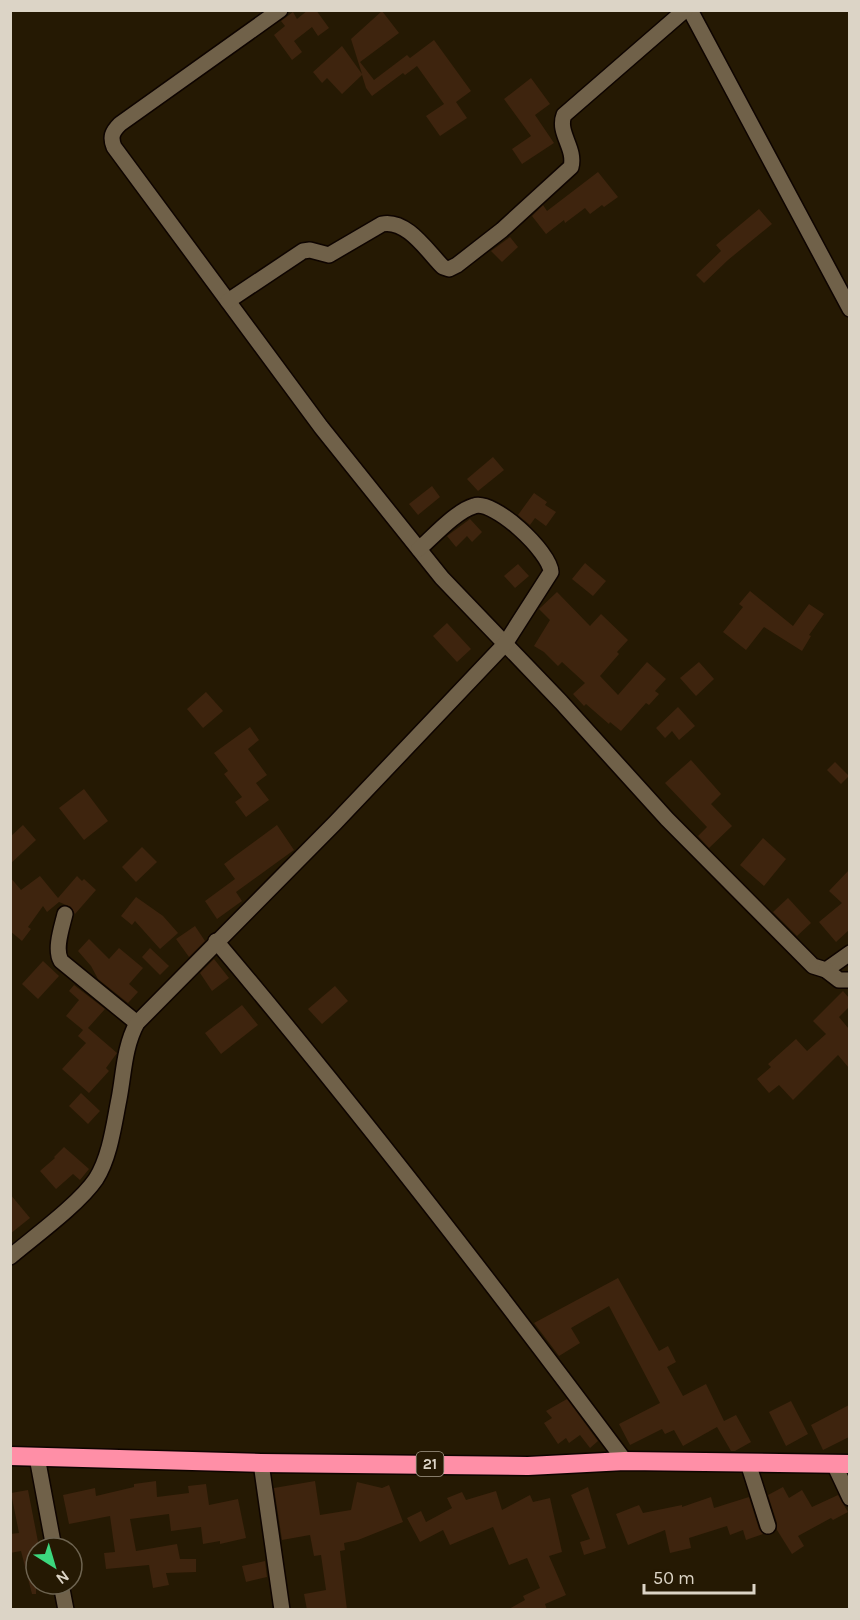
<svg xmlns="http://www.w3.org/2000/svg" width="860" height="1620" font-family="Karla,sans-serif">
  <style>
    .building { fill: #3e240e }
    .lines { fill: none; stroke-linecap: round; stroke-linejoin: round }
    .street-casing { stroke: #0e0400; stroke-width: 18 }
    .highway-casing { stroke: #0e0400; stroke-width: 21 }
    .street { stroke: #706149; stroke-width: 15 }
    .highway { stroke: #ff8fa7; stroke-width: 18 }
    .labels { text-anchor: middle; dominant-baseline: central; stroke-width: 4.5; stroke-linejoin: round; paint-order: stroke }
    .shield { fill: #251903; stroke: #a59c8c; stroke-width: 1.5 }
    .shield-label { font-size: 15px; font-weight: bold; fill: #dcd4c6 }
  </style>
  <rect width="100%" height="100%" fill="#251903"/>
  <g class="building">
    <polygon points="308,10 316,10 329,28 318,36 312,27 294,41 302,52 292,60 274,35 285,26 281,21 293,12 297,19"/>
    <polygon points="382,11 399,33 360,62 374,80 407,55 410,58 434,40 471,91 456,102 467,118 440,136 426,116 444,104 417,66 405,75 403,73 372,96 366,88 362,75 342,94 327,78 322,83 313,72 342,46 362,74 351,39"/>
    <polygon points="531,78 550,104 535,115 554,143 522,164 512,149 531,136 504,99"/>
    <polygon points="598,172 618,197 604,207 602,205 590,214 585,208 565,223 564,220 546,234 532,216 543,205 547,211"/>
    <polygon points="759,209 772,224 728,260 704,283 696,275 721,251 716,245"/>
    <polygon points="510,237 518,247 502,262 491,251"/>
    <polygon points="493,457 504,470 478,491 467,479"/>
    <polygon points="432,486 440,497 418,515 409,504"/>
    <polygon points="534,493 547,502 545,505 556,512 546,526 535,518 530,525 518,515"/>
    <polygon points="470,519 482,532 472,542 467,536 456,547 447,536"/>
    <polygon points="585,563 606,581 593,596 572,579"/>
    <polygon points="518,564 529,576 515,588 504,576"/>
    <polygon points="750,591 793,626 809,604 824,614 809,635 811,636 802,651 764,627 746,650 723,632 743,607 739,604"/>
    <polygon points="557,592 590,626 601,614 628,640 617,652 619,654 600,676 618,695 647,662 666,679 655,691 659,694 649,705 646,703 621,731 610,722 609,724 586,704 584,706 573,694 585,683 562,662 558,666 544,652 534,646 550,620 539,609"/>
    <polygon points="447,623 471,649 457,662 433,636"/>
    <polygon points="699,662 714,679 696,696 680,678"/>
    <polygon points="206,692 223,711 203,728 187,709"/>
    <polygon points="678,707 695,726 679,740 672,731 665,738 656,728"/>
    <polygon points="250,727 259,740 248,749 267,775 256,783 269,800 246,817 235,802 242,797 224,774 228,771 214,753"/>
    <polygon points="691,760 721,794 711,804 732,826 709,848 698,836 707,827 665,783"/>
    <polygon points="835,762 849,776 841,784 827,770"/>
    <polygon points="84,789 108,821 84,840 59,808"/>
    <polygon points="23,825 36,840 10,864 10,837"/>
    <polygon points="277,825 294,850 236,892 242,901 217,919 205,901 235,879 224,864"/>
    <polygon points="763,838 786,859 764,886 740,865"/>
    <polygon points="142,847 157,862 136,882 122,867"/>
    <polygon points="849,870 849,930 836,942 819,922 842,903 829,891"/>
    <polygon points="40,876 58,898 77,876 82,881 84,879 96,890 75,914 71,907 59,902 47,912 43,906 28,927 31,929 22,941 10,931 10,877 21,890"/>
    <polygon points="136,897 163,916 178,933 160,949 135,921 132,925 121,916"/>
    <polygon points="788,898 811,923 797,936 773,912"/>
    <polygon points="195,926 205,941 189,957 176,939"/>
    <polygon points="89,939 109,959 119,948 143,968 129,984 138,992 128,1003 98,979 91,966 78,951"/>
    <polygon points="150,948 169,966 160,975 142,957"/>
    <polygon points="214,959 229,978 212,991 200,973"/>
    <polygon points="43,961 59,976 38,999 22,984"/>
    <polygon points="74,985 105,1009 88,1028 117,1053 106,1068 109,1071 89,1093 62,1069 86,1043 78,1036 83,1030 66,1016 79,1000 69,991"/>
    <polygon points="335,986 348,1001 322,1024 308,1009"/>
    <polygon points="843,991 849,998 849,1007 839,1017 849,1029 849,1068 838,1055 793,1100 779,1085 769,1093 757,1079 771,1067 768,1064 796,1039 807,1051 826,1034 813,1021"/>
    <polygon points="242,1005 258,1025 221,1054 205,1033"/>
    <polygon points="81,1093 100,1111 88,1124 69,1106"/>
    <polygon points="64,1147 89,1169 80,1180 73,1174 56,1189 40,1171 55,1158 54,1157"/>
    <polygon points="10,1194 30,1218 10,1234"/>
    <polygon points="618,1278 659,1351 668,1346 676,1362 667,1367 683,1396 706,1384 724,1421 736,1415 751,1442 735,1451 731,1451 717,1427 683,1446 674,1430 665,1434 662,1429 630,1445 619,1424 660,1403 609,1306 571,1328 580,1343 559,1356 534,1323"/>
    <polygon points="567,1399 598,1441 590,1448 580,1435 569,1443 566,1438 558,1444 544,1423 552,1418 546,1411"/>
    <polygon points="791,1401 808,1434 786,1446 769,1412"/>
    <polygon points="849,1405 849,1437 823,1450 811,1425"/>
    <polygon points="156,1481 157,1497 189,1493 188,1486 206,1484 209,1505 238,1499 246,1538 220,1544 220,1541 203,1544 201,1527 171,1531 169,1514 130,1519 136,1551 177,1544 180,1559 196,1559 196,1572 166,1573 169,1585 153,1588 149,1565 106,1569 104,1553 115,1552 110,1516 69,1524 63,1495 95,1488 96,1496 134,1487 134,1484"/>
    <polygon points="315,1481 320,1515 351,1510 357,1482 382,1488 389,1485 403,1522 358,1540 344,1543 345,1550 340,1551 347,1610 307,1610 304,1594 326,1590 321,1555 314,1556 310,1535 282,1540 274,1488"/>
    <polygon points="588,1487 606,1548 584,1555 580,1542 590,1539 571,1495"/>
    <polygon points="783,1487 789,1498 802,1490 812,1507 838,1495 848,1512 833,1520 831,1518 798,1536 804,1546 792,1554 777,1530 777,1523 768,1495"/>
    <polygon points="28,1490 39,1547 36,1547 36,1594 32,1594 21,1551 10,1553 10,1534 19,1533 11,1493"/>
    <polygon points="496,1491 502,1510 530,1495 533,1502 550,1498 562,1552 549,1556 566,1595 545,1604 547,1610 507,1610 525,1600 523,1596 540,1588 527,1558 509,1565 493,1527 450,1545 443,1530 420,1542 407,1518 421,1511 426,1522 452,1508 447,1498 462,1492 466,1500"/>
    <polygon points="711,1497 714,1508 749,1497 759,1529 763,1534 746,1540 743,1530 730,1535 727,1526 689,1538 691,1548 670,1553 665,1530 628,1545 616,1514 639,1505 643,1513 682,1505 682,1507"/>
    <polygon points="265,1561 267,1577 246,1582 242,1566"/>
  </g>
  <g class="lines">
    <defs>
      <g id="street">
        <path d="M280,10L120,124C112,132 110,137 114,147L321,427L442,578L561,702L667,819L813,966L826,970L850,953"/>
        <polyline points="690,10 850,309"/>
        <path d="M228,301L303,251L310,250L329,255L382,224C407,219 427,251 443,267L449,269L457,265L502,230L571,167C576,148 557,133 564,115L685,10"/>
        <path d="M65,914C62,927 54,949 61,961L137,1023"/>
        <path d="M216,941C359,1110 493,1284 625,1461"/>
        <polyline points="826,970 839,980 850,980"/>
        <path d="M10,1257C35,1236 79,1204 96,1179C110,1157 114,1124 119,1099C124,1073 124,1047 137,1023L335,823L505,644L551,572C550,552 494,499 474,506C456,511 433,537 419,549"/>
        <polyline points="37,1457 54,1548"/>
        <polyline points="261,1463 282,1610"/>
        <polyline points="748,1463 768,1526"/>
        <polyline points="834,1464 850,1498"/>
        <polyline points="61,1584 66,1610"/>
      </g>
      <polyline id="highway" points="10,1456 261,1463 528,1466 625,1461 850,1464"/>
    </defs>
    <use href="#street" class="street-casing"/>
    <use href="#highway" class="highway-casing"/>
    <use href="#street" class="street"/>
    <use href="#highway" class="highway"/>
  </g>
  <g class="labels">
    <rect class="shield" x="416.5" y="1452" width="27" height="24" rx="4.5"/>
    <g class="shield-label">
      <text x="430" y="1464">21</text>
    </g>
  </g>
  <rect width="860" height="1620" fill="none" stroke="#dcd4c6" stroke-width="24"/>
  <g transform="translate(54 1566) rotate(143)"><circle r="28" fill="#251903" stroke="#6e6451" stroke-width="1.5"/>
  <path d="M0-4.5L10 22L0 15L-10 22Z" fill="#3cd77e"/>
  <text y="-9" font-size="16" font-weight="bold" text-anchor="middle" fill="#dcd4c6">N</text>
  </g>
  <path d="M644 1584v9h110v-9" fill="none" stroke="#dcd4c6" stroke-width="3"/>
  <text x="653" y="1584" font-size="18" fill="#dcd4c6" stroke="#251903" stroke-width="4.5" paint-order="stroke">50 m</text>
</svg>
